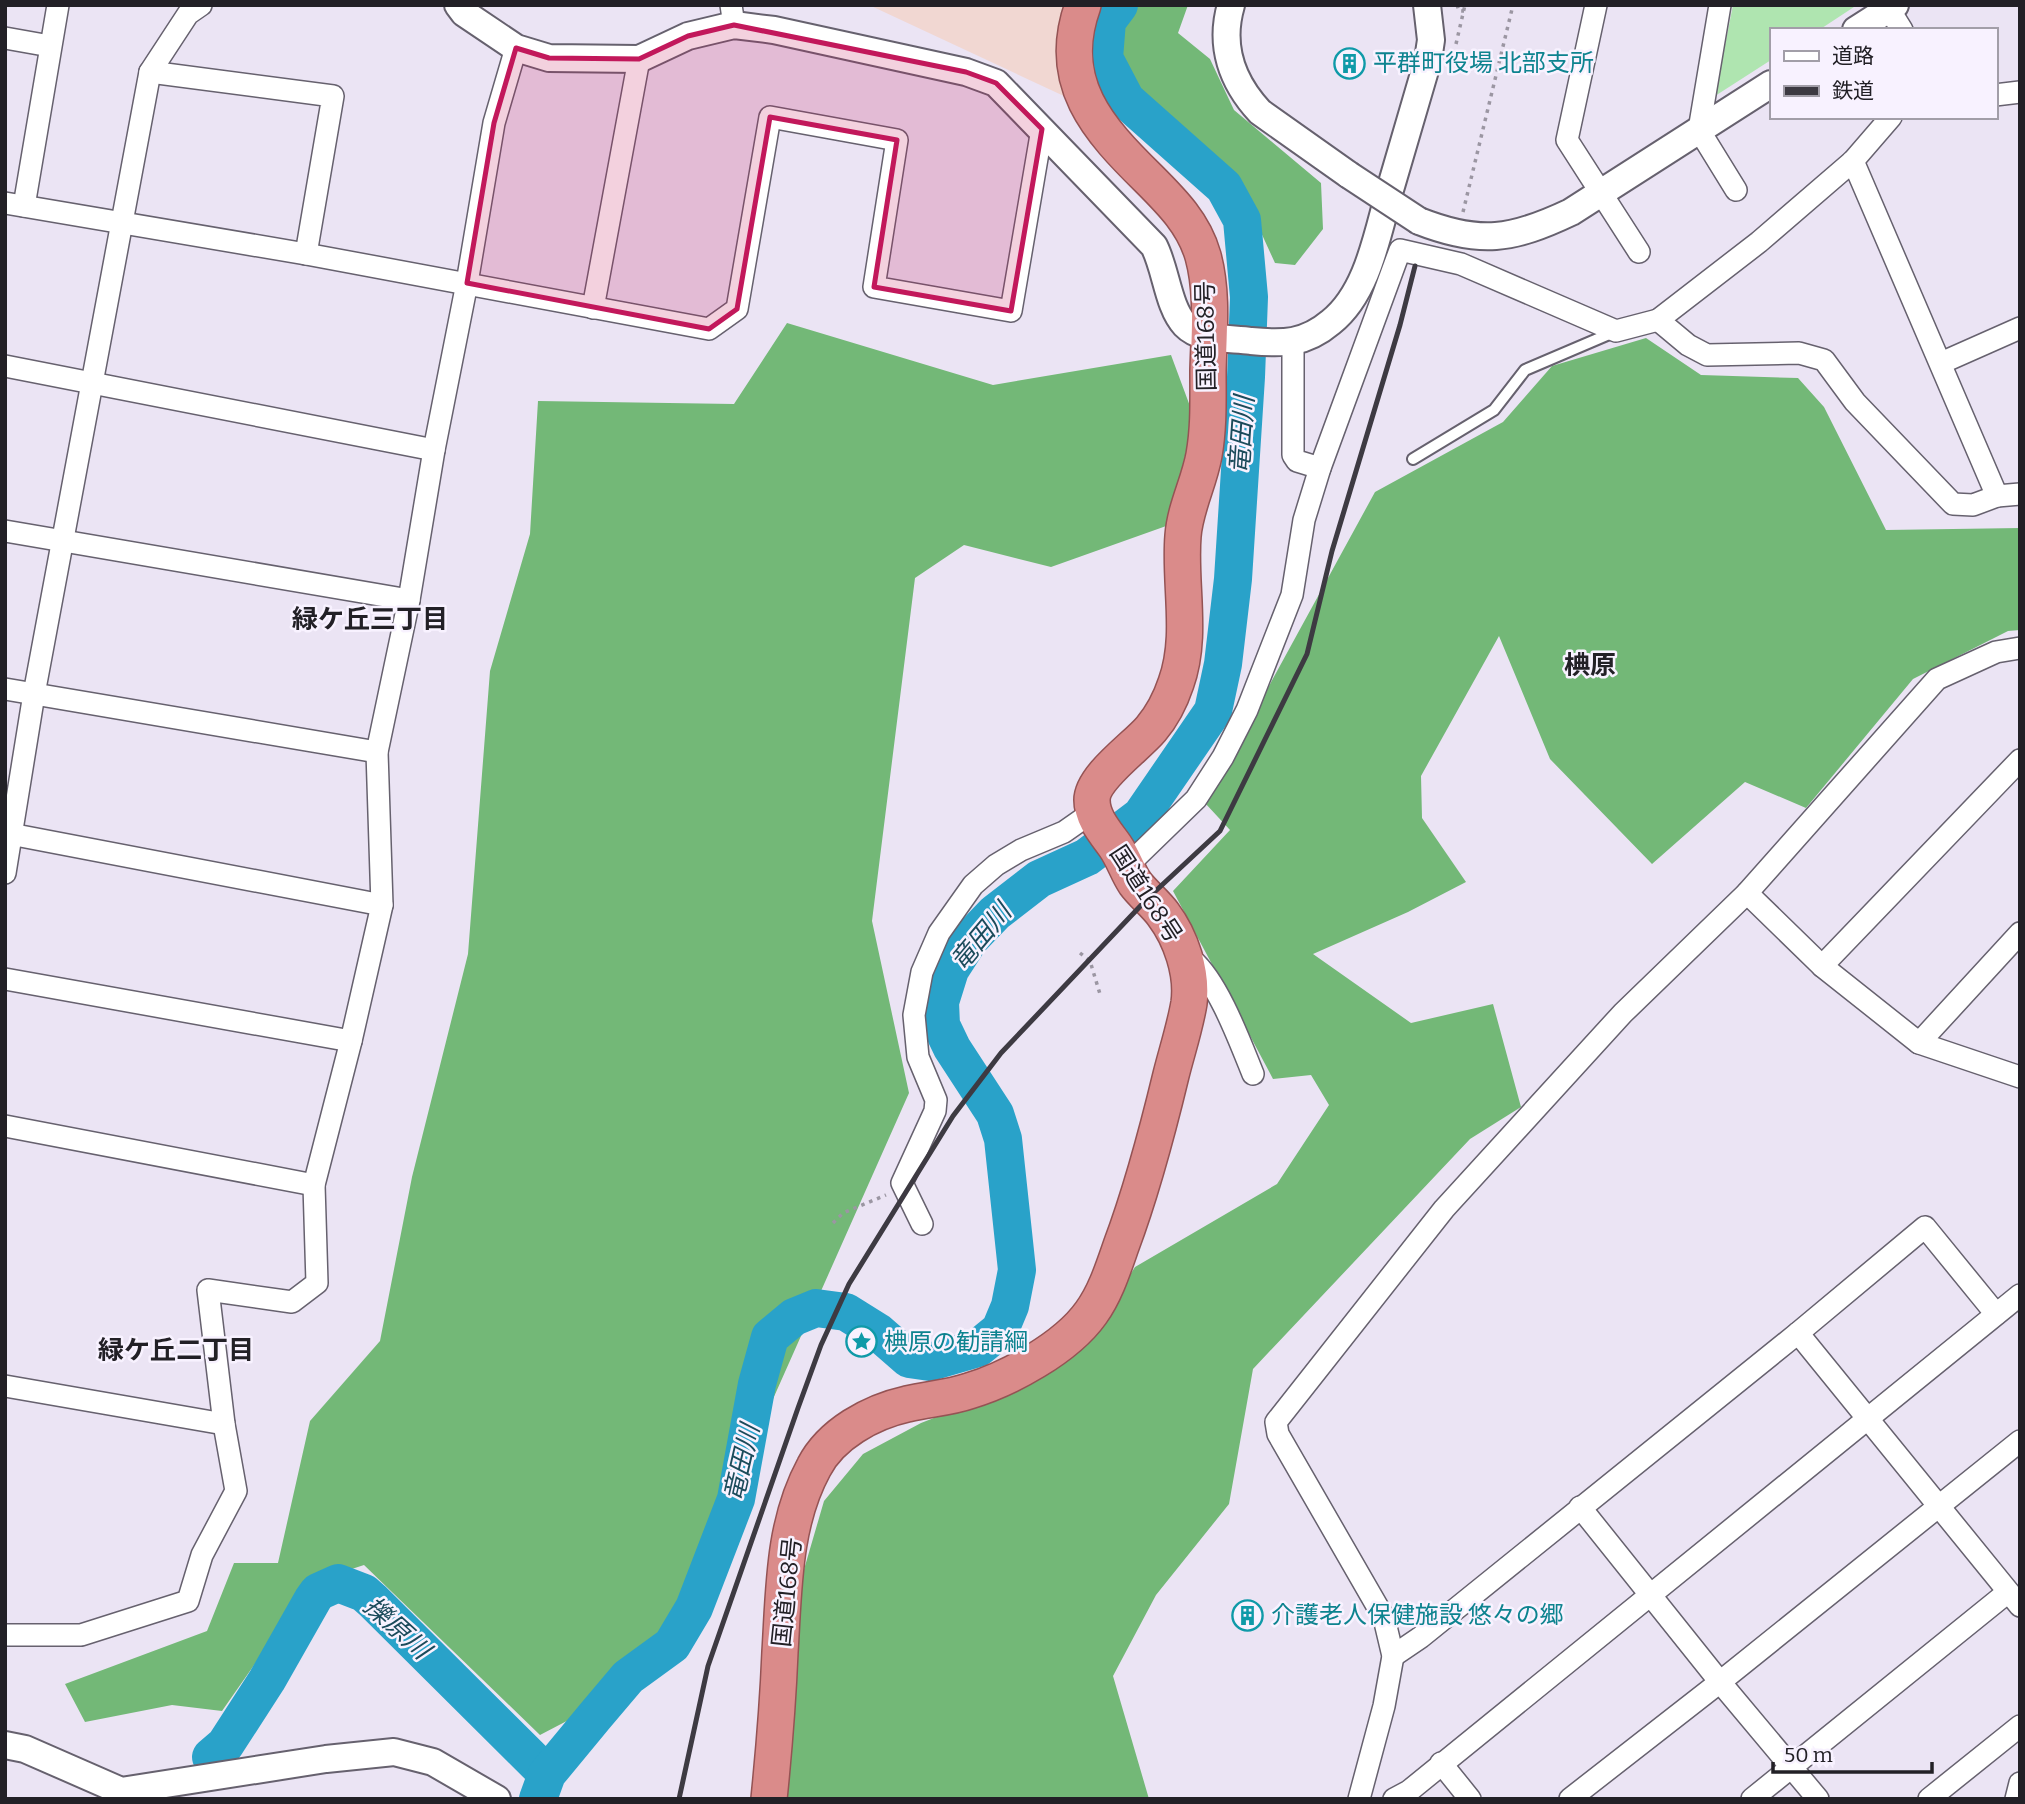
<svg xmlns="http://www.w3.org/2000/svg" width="2025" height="1804" font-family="Bitter,'Noto Sans JP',serif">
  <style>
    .industrial { fill: #f1d7d2 }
    .green { fill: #afe5b0 }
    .forest { fill: #73b877 }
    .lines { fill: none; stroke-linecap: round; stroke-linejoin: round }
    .river { stroke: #29a2c9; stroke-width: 38 }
    .service-casing { stroke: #66616e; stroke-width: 14 }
    .minor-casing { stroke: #66616e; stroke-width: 24 }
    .tertiary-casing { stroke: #66616e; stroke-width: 30 }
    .trunk-casing { stroke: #945354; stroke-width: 38 }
    .path { stroke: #9b96a2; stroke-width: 3.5; stroke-dasharray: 3.5 5; stroke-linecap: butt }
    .service { stroke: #fff; stroke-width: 10 }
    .minor { stroke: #fff; stroke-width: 21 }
    .tertiary { stroke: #fff; stroke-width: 26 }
    .trunk { stroke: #da8b8a; stroke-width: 35 }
    .rail { stroke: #3d3a42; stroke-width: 5 }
    .tertiary-bridge-casing { stroke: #66616e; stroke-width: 30; stroke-linecap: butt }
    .tertiary-bridge { stroke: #fff; stroke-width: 26 }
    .marked { fill: #c2185b; fill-opacity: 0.2; stroke: #c2185b; stroke-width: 5; stroke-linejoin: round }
    .labels { text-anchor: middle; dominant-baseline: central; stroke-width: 5; stroke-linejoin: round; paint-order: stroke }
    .culture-label { font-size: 24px; fill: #0d838f; stroke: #f8f2ff; text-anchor: start }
    .street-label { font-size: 24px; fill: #222026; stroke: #f8f2ff }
    .water-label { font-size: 26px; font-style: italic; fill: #1b4b5b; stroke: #f8f2ff }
    .neighbourhood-label { font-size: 26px; font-weight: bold; fill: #222026; stroke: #f8f2ff }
  </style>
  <rect width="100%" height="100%" fill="#ebe4f4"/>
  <polygon class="industrial" points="869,5 1067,5 1056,45 1066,97"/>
  <polygon class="green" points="1733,5 1857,5 1819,30 1771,30 1771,60 1715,96"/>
  <g class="forest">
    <polygon points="1129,5 1188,5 1178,33 1210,59 1234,110 1321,183 1323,229 1295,265 1275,263 1237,180 1132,95 1113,56 1115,25"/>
    <polygon points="787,323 993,385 1171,355 1194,417 1169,525 1051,567 964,545 915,578 872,921 909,1093 649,1678 540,1735 364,1565 312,1582 222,1711 172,1705 85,1722 65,1684 207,1631 234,1563 278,1563 310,1421 380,1341 412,1177 468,954 490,671 530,534 538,401 734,404"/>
    <polygon points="1646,338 1701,375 1798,378 1824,407 1886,530 2020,528 2020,630 2008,631 1913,679 1806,808 1745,782 1652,864 1550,759 1499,636 1421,776 1422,818 1466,882 1408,912 1313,954 1411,1023 1493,1004 1521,1107 1470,1139 1253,1369 1229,1504 1156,1595 1113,1676 1149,1799 780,1799 798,1590 824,1501 863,1454 921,1423 1029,1381 1099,1324 1135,1267 1277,1184 1329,1105 1311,1075 1273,1079 1173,891 1230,830 1205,803 1375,492 1503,422 1552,366"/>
  </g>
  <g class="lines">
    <g class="river">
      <polyline points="211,1757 225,1745 267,1680 313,1599 318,1592 338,1583 364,1593 373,1601 547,1774"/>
      <polyline points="538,1799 547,1774 595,1716 628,1677 672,1645 694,1608 736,1499 757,1384 770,1337 794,1317 816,1308 846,1312 878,1332 909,1359 930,1362 978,1348 1000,1330 1010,1306 1017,1270 1003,1139 995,1114 952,1048 941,1025 940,1002 950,970 970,939 995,913 1039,879 1087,857 1141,816 1213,711 1223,664 1233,579 1246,377 1249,297 1242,220 1224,187 1126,100 1104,58 1107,21 1119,5"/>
    </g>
    <defs>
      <polyline id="service" points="1413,459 1494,410 1525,370 1614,332"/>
      <g id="minor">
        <polyline points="731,5 734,25"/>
        <polyline points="1596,5 1567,140 1639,252"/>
        <polyline points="1720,5 1699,130 1736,190"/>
        <polyline points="1889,9 1902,30"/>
        <polyline points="5,38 50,46"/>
        <polyline points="150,72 333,96 306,254"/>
        <polyline points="1995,95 2020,92"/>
        <polyline points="1891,117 1853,161 1759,242 1658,320 1688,345 1707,355 1799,353 1824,360 1855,402 1953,504 1973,505 1997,496 2020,494"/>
        <polyline points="1853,161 1997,496"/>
        <polyline points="5,203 306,254 709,329 737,309 770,117 897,140 874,287 1011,311 1042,129"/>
        <polyline points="24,206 58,5"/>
        <polyline points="593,308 639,59"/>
        <polyline points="1293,342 1293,455 1297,461 1320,468"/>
        <polyline points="1941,363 2020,328"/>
        <polyline points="5,366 434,450"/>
        <polyline points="5,531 409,600"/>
        <polyline points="5,689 377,752"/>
        <polyline points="5,833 382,905"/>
        <polyline points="1128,865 1196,799 1223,757 1247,710 1292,595 1304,520 1320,468 1400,250 1461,264 1616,331 1658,320"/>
        <polyline points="5,873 34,694 150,72 188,14 201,5"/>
        <polyline points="1747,893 1822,966 1919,1043 2020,1077"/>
        <path d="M1187,960H1192C1218,982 1240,1042 1253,1074"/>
        <polyline points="1822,966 2020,760"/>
        <polyline points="5,979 351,1041"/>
        <polyline points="1919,1043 2020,933"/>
        <polyline points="5,1126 314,1185"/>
        <polyline points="922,1224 902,1183 935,1111 936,1100 918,1057 914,1015 922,972 939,933 973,885 996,865 1021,850 1064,832 1094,811"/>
        <polyline points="1798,1333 2020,1606"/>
        <polyline points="5,1386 224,1424"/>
        <polyline points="1580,1507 1720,1682 1818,1799"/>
        <polyline points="5,1635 81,1635 188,1601 202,1555 236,1491 224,1424 208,1290 292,1302 317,1283 314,1185 351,1041 382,905 377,752 409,600 434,450 467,283 494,123 516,48"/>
        <polyline points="1393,1656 1421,1637 1798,1333 1925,1227 1996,1314"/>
        <polyline points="1441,1763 1470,1799"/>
        <polyline points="1359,1799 1384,1706 1393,1656 1384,1618 1278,1434 1276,1422 1444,1209 1623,1013 1747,893 1937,679 1996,652 2020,648"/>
        <polyline points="1394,1799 1409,1791 2020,1295"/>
        <polyline points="1570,1799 1720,1682 2020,1441"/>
        <polyline points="1752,1799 2008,1592"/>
        <polyline points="1929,1799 2020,1726"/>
        <polyline points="2016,1799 2020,1783"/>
      </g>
      <g id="tertiary">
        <path d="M458,5L464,13L516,48L549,58L639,59L688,36L734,25L774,30L966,72L996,83L1154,246C1166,269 1168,307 1185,325C1200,341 1231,338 1251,341C1283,344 1305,344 1331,322C1370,291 1378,228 1392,183C1404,142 1416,101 1428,60L1431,40L1427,5"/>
        <path d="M1231,5C1219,46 1232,82 1260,112L1349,175"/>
        <polyline points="1856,30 1895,5"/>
        <path d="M1419,221C1480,245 1512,240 1571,212L1771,84"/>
        <polyline points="5,1745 25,1749 121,1791 326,1759 394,1752 433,1762 497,1799"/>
      </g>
      <path id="trunk" d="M769,1799C774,1750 778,1701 780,1652C784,1589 783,1524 814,1467C831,1434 871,1412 907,1404C927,1399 949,1398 969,1391C1009,1379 1066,1348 1091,1313C1105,1294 1113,1269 1121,1246C1142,1190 1157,1133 1171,1075C1177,1051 1185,1027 1189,1003C1193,973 1181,938 1163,914C1155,903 1143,894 1135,883C1127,871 1124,859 1115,846C1105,832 1092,818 1092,800C1092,777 1137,746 1151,729C1162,716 1171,698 1176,683C1193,636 1179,584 1183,536C1185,508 1199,483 1204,455C1209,427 1208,399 1208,371C1209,333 1213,292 1203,256C1194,224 1172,202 1149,179C1098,129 1055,82 1083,5"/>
    </defs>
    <use href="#service" class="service-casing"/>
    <use href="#minor" class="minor-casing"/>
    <use href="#tertiary" class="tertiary-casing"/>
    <use href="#trunk" class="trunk-casing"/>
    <g class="path">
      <polyline points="1457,5 1459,11 1464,11"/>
      <polyline points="1456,44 1465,5"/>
      <polyline points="1463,212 1513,5"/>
      <polyline points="1080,953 1090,961 1100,994"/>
      <polyline points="833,1223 843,1213 886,1195"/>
    </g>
    <use href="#service" class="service"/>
    <use href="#minor" class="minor"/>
    <use href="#tertiary" class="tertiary"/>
    <use href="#trunk" class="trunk"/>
    <polyline class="rail" points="679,1799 708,1666 798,1408 821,1345 849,1284 953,1116 1001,1053 1148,898 1220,831 1307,654 1332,551 1400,325 1415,266"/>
    <defs>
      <polyline id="tertiary-bridge" points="1349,175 1419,221"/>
    </defs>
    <use href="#tertiary-bridge" class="tertiary-bridge-casing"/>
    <use href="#tertiary-bridge" class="tertiary-bridge"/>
  </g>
  <path class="marked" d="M734,25L966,72L996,83L1042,129L1011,311L874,287L897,140L770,117L737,309L709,329L467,283L494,123L516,48L549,58L639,59L688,36Z"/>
  <defs>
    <symbol id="building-ring" viewBox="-11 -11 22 22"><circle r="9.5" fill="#f8f2ff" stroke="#0f9aa8" stroke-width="1.5"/><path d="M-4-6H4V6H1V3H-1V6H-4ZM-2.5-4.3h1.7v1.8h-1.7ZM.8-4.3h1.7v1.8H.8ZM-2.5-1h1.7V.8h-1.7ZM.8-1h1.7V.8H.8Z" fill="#0f9aa8"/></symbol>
    <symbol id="sight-ring" viewBox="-11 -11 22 22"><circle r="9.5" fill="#f8f2ff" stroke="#0f9aa8" stroke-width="1.5"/><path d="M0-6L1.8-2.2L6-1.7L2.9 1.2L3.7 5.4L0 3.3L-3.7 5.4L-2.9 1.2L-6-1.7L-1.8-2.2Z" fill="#0f9aa8"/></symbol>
  </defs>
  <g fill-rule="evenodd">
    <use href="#building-ring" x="1332" y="46" width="35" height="35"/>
    <use href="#sight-ring" x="844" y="1324" width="35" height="35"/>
    <use href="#building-ring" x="1230" y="1598" width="35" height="35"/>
  </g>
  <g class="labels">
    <g class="culture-label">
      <text x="1373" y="63">平群町役場 北部支所</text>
      <text x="884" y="1342">椣原の勧請綱</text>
      <text x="1271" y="1615">介護老人保健施設 悠々の郷</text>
    </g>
    <g class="street-label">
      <text transform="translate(1206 336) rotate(-91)">国道168号</text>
      <text transform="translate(1146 894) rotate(57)">国道168号</text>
      <text transform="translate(787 1592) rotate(-84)">国道168号</text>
    </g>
    <g class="water-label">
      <text transform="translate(1242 435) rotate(-86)">竜田川</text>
      <text transform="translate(981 937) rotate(-50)">竜田川</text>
      <text transform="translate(742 1463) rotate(-77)">竜田川</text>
      <text transform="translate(397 1628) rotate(42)">擽原川</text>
    </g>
    <g class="neighbourhood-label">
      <text x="370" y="619">緑ケ丘三丁目</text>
      <text x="1590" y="665">椣原</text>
      <text x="176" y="1350">緑ケ丘二丁目</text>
    </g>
  </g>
  <rect width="2025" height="1804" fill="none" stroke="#222026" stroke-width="14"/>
  <rect x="1770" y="28" width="228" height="91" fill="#f8f2ff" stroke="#a29ea8" stroke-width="2"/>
  <rect x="1784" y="51" width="35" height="10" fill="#ffffff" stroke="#a29ea8" stroke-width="2"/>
  <text x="1832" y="63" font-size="21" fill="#222026">道路</text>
  <rect x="1784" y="86" width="35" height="10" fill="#3d3a42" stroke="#a29ea8" stroke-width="2"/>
  <text x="1832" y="98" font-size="21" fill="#222026">鉄道</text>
  <path d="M1773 1762v10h159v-10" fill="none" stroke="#222026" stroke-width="3.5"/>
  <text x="1784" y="1762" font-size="21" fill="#222026" stroke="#f8f2ff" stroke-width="5" paint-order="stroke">50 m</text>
</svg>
